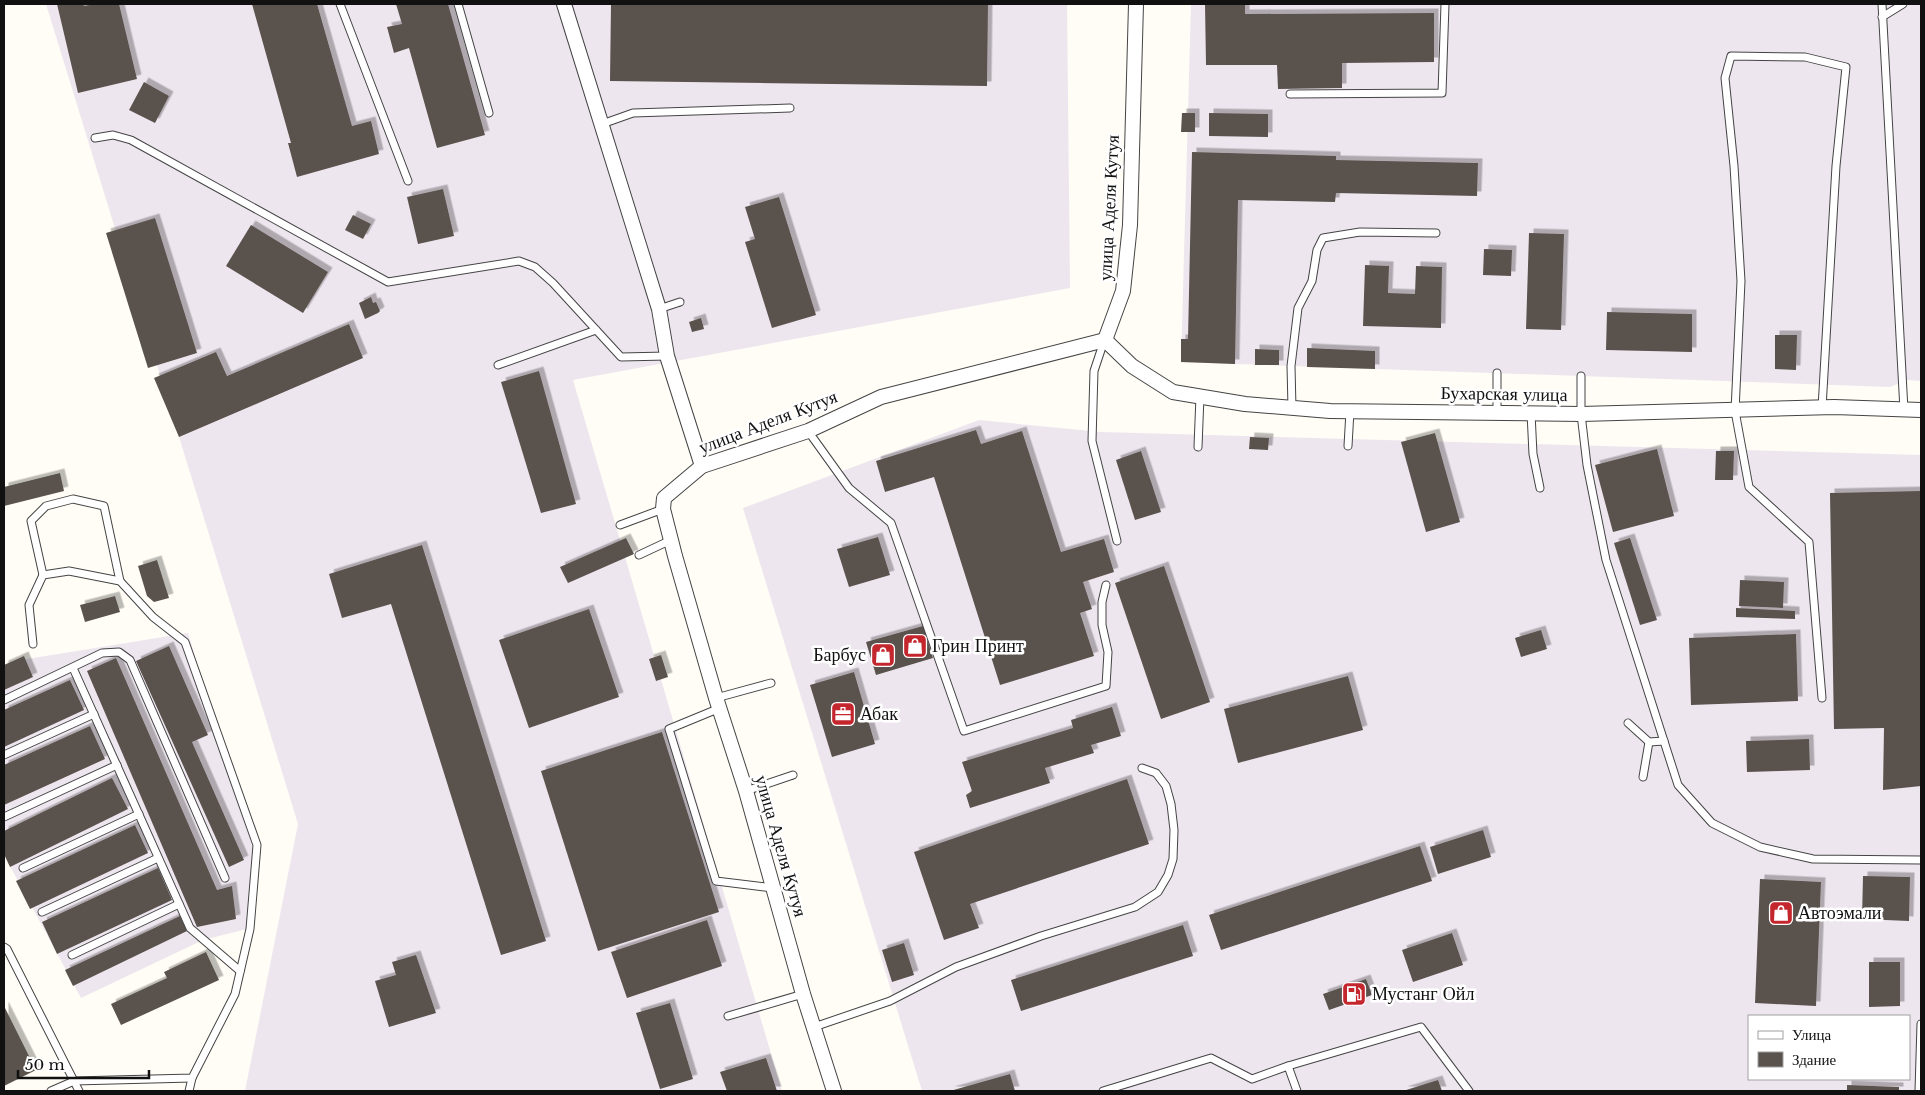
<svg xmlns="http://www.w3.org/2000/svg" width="1925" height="1095" font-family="'Libre Baskerville',serif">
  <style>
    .industrial { fill: #eee6ef; fill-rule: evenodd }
    .building { fill: #5a524d; filter: url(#shadow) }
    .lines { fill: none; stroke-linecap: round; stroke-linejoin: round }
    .service-casing { stroke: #444; stroke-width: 9 }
    .minor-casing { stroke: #444; stroke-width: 16 }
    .service { stroke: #fff; stroke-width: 7 }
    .minor { stroke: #fff; stroke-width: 14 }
    .labels { text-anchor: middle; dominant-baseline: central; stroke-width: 5; stroke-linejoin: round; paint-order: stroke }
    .street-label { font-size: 18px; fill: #111; stroke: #fff }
    .poi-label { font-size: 18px; fill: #111; stroke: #fff; text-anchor: start }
  </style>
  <defs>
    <filter id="shadow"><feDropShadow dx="4.5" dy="-4.5" stdDeviation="0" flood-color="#0004"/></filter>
  </defs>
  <rect width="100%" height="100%" fill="#fffdf5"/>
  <g class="industrial">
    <polygon points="46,4 1067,4 1070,288 573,380 782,1091 245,1091 298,824"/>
    <polygon points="1191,4 1921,4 1921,381 1908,380 1890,387 1181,362"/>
    <path d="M979,420L1101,432L1921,455V1091H922L743,508ZM1749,1016H1909V1079H1749Z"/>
    <polygon points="188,633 258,865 247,929 203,940 81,998 4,855 4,669 27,659"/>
  </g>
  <g class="building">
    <polygon points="57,4 83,4 84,6 95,4 119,4 137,79 78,93"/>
    <polygon points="252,4 317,4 352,126 371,121 379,154 297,177 288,143 291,143"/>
    <polygon points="396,4 448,4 485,135 437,148 409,48 394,53 387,27 402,24"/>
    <polygon points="611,4 988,4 987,86 610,81"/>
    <polygon points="1205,4 1245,4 1245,14 1434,13 1434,62 1342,63 1342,88 1278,89 1277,65 1206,65"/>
    <polygon points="144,82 169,96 155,123 129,110"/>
    <polygon points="1182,113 1195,113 1195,132 1181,132"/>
    <polygon points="1209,113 1268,114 1268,137 1209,136"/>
    <polygon points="1192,152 1336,156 1336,160 1478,163 1477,196 1336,193 1335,202 1238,200 1235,364 1181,362 1181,339 1188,339"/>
    <polygon points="443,189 454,236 418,244 407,197"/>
    <polygon points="779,197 816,315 772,328 745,242 755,239 745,207"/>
    <polygon points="353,215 371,224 363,239 345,230"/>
    <polygon points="155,218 197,353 148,368 106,233"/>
    <polygon points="251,225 328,272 303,313 226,266"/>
    <polygon points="1529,233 1564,234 1561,330 1526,329"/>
    <polygon points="1484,249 1512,250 1511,276 1483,275"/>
    <polygon points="1365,265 1389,266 1388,293 1415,294 1416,266 1442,267 1441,328 1363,326"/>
    <polygon points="371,297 373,303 376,302 380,311 378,313 365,319 359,303"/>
    <polygon points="1607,312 1692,314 1692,352 1606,350"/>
    <polygon points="701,318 704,329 692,332 689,322"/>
    <polygon points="349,324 363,358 179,437 154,378 216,352 227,376"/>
    <polygon points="1775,335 1797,335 1796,370 1775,369"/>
    <polygon points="1307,348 1375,351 1375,369 1307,367"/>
    <polygon points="1255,349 1279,350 1279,365 1255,365"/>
    <polygon points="539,371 576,504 541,513 501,382"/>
    <polygon points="976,430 981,444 1022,431 1061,552 1104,539 1114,572 1083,582 1092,609 1080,613 1094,656 1000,685 934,477 885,492 876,461"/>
    <polygon points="1435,433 1460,522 1426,532 1401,442"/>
    <polygon points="1250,437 1269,438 1268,450 1249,449"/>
    <polygon points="1657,449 1674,516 1613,532 1595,465"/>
    <polygon points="1141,451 1161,512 1135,520 1116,460"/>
    <polygon points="1716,451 1734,451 1733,480 1715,480"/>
    <polygon points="60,473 64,491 4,506 4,487"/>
    <polygon points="1921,491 1921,786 1883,790 1884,728 1834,729 1830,493"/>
    <polygon points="878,537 890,575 849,587 837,549"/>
    <polygon points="626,538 634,554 568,583 560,567"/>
    <polygon points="1630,538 1657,620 1640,625 1614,543"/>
    <polygon points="422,545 546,941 501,955 391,604 342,618 329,574"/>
    <polygon points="157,560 169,598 154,602 147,596 138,566"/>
    <polygon points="1164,566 1210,702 1161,719 1115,583"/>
    <polygon points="1740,580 1784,582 1783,608 1739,606"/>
    <polygon points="115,596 120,612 85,622 80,605"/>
    <polygon points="1736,608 1795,611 1795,619 1736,617"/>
    <polygon points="589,609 619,697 529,728 499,640"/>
    <polygon points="923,626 933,658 876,675 866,642"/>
    <polygon points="1541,630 1547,649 1521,657 1515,638"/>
    <polygon points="1796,634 1798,701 1691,705 1689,638"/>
    <polygon points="169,646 208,735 192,742 244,860 229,867 136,661"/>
    <polygon points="661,655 668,677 656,681 649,659"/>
    <polygon points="24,656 33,677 4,690 4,665"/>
    <polygon points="116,658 217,890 232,886 236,919 197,927 87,671"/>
    <polygon points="854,672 875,744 832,757 810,685"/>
    <polygon points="1348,676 1363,730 1238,763 1224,709"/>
    <polygon points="70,680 84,710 4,747 4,710"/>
    <polygon points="1112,707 1121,736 1091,745 1094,753 1045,768 1050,783 970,808 966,795 972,791 962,762 1073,728 1071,720"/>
    <polygon points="90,726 105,759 4,805 4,765"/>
    <polygon points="662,732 719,912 598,951 541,771"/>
    <polygon points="1809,739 1810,770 1747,772 1746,741"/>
    <polygon points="112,778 128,809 10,867 4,854 4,831"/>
    <polygon points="1127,779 1149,844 970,904 979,928 944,940 914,852"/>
    <polygon points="135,825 148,853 30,909 16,881"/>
    <polygon points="1483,830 1491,857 1438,874 1430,847"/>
    <polygon points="1420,846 1432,881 1221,950 1209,915"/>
    <polygon points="158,868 172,900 57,954 42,922"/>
    <polygon points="1863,876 1910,877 1909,921 1862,919"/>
    <polygon points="1760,879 1821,882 1816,1006 1755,1003"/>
    <polygon points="180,916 187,931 73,986 65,970"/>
    <polygon points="707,920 722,966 627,998 611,952"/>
    <polygon points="1183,925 1193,956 1021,1011 1011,980"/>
    <polygon points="1452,933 1463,965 1413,982 1402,950"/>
    <polygon points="904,943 914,975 892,982 882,950"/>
    <polygon points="206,952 219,980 121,1025 111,1004 167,978 164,972"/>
    <polygon points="416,955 436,1013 389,1027 375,981 396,975 392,962"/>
    <polygon points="1869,962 1900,962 1900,1006 1869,1007"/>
    <polygon points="1366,979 1372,995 1329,1010 1323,994"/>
    <polygon points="670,1003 693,1079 660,1089 636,1013"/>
    <polygon points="4,1006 36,1070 4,1086"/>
    <polygon points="766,1058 777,1091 727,1091 720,1072"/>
    <polygon points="1010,1074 1015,1091 950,1091"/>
    <polygon points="1438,1080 1442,1091 1403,1091"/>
    <polygon points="1847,1085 1899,1087 1899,1091 1847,1091"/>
  </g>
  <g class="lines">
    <defs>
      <g id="service">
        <polyline points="340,4 408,181"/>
        <polyline points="458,4 489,113"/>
        <polyline points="1882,4 1904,410"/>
        <polyline points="1882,17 1903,4"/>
        <polyline points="1290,94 1442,93 1445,4"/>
        <polyline points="602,124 633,113 790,108"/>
        <polyline points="95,138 113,135 131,140 388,282 519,261 535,267 553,283 621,357 667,356"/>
        <polyline points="659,309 680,302"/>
        <polyline points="1104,341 1094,371 1092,441 1117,541"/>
        <polyline points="498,365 596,330"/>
        <polyline points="1581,376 1581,414 1587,465 1606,560 1678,785 1712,823 1760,847 1813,859 1921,860"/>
        <polyline points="1292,408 1291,366 1298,308 1312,281 1317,250 1323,238 1360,232 1436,233"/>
        <polyline points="1822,408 1836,166 1846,67 1805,57 1731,56 1725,78 1734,166 1741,281 1735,411 1749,487 1809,542 1822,698"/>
        <polyline points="1497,413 1497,373"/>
        <polyline points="1531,413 1533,454 1540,488"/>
        <polyline points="808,431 849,488 891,523 964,731 1106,686 1108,652 1102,625 1102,602 1106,585"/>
        <polyline points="1348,446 1350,411"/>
        <polyline points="1198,447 1200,396"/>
        <polyline points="620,525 663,509"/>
        <polyline points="639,555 671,540"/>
        <polyline points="43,575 31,521 46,506 73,499 104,506 120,581"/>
        <polyline points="33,644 29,605 43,575 69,571 120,581 153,617 185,642 257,845 250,929 235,994 192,1078 74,1081 51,1091"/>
        <polyline points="73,668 190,928 240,971"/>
        <polyline points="716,698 771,683"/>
        <polyline points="4,700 102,653 119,652 130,660 225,878"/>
        <polyline points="720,708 669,729 716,881 773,888"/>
        <polyline points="1628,723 1649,742 1664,741"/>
        <polyline points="4,755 94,714"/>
        <polyline points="1643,777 1649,742"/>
        <polyline points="746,791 793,775"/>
        <polyline points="4,817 117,765"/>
        <polyline points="23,868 139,814"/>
        <polyline points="42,912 158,858"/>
        <polyline points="4,947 7,949 79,1091"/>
        <polyline points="72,955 179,904"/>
        <polyline points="728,1016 803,994"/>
        <polyline points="814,1027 890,1001 956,967 1041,936 1135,907 1158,892 1168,875 1173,859 1174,830 1171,804 1166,786 1156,773 1142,768"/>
        <polyline points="1288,1066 1421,1027 1469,1091"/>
        <polyline points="189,1091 192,1078"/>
        <polyline points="1103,1091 1211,1058 1252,1079 1288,1066 1297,1091"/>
        <polyline points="1919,1091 1921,1024"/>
      </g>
      <g id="minor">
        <polyline points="564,4 659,309 667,356 702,466"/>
        <polyline points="1105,340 1132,366 1173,392 1245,404 1330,411 1581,414 1834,407 1921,410"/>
        <polyline points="1105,340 1123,291 1130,225 1136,4"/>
        <polyline points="834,1091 803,994 746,791 716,698 675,556 663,509 664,498 702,466 808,431 881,397 1105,340"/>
      </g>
    </defs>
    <use href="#service" class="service-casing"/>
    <use href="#minor" class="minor-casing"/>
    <use href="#service" class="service"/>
    <use href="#minor" class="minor"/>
  </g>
  <defs>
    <symbol id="shop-square" viewBox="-11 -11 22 22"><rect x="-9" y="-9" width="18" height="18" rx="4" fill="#c4262e" stroke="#fff"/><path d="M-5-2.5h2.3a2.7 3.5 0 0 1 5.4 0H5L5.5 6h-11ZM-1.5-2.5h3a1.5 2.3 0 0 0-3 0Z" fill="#fff"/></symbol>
    <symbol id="office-square" viewBox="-11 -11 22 22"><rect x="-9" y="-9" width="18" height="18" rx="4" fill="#c4262e" stroke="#fff"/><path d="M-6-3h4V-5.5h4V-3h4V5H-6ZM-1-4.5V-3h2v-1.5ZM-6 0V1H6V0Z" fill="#fff"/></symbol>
    <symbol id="fuel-square" viewBox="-11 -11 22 22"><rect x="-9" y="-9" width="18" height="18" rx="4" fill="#c4262e" stroke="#fff"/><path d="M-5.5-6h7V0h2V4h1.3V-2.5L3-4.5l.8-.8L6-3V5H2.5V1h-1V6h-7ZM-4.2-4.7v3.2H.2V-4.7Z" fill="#fff"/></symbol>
  </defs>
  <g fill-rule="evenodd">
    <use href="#shop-square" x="901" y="632" width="28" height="28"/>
    <use href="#shop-square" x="869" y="641" width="28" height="28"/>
    <use href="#office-square" x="829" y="700" width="28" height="28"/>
    <use href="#shop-square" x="1767" y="899" width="28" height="28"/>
    <use href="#fuel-square" x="1340" y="980" width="28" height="28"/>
  </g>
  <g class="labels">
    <g class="street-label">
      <text transform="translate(1109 208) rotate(-87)">улица Аделя Кутуя</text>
      <text transform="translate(1504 394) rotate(1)">Бухарская улица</text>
      <text transform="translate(768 422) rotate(-21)">улица Аделя Кутуя</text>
      <text transform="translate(781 846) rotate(74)">улица Аделя Кутуя</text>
    </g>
    <g class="poi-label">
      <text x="932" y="646">Грин Принт</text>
      <text x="866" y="655" text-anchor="end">Барбус</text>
      <text x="860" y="714">Абак</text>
      <text x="1798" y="913">Автоэмали</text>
      <text x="1372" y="994">Мустанг Ойл</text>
    </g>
  </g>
  <rect width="1925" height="1095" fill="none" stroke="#111111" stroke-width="10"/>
  <rect x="1748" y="1015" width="162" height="65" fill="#ffffff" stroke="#a0a0a0"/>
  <rect x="1758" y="1031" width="25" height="8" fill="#ffffff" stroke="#a0a0a0"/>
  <text x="1792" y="1040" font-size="15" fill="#111111">Улица</text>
  <rect x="1758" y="1052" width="25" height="15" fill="#5a524d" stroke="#a0a0a0"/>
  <text x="1792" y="1065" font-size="15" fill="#111111">Здание</text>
  <path d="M18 1070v8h131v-8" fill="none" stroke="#111111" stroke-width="2.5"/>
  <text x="25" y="1070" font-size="15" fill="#111111" stroke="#ffffff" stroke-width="4" paint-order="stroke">50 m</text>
</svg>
